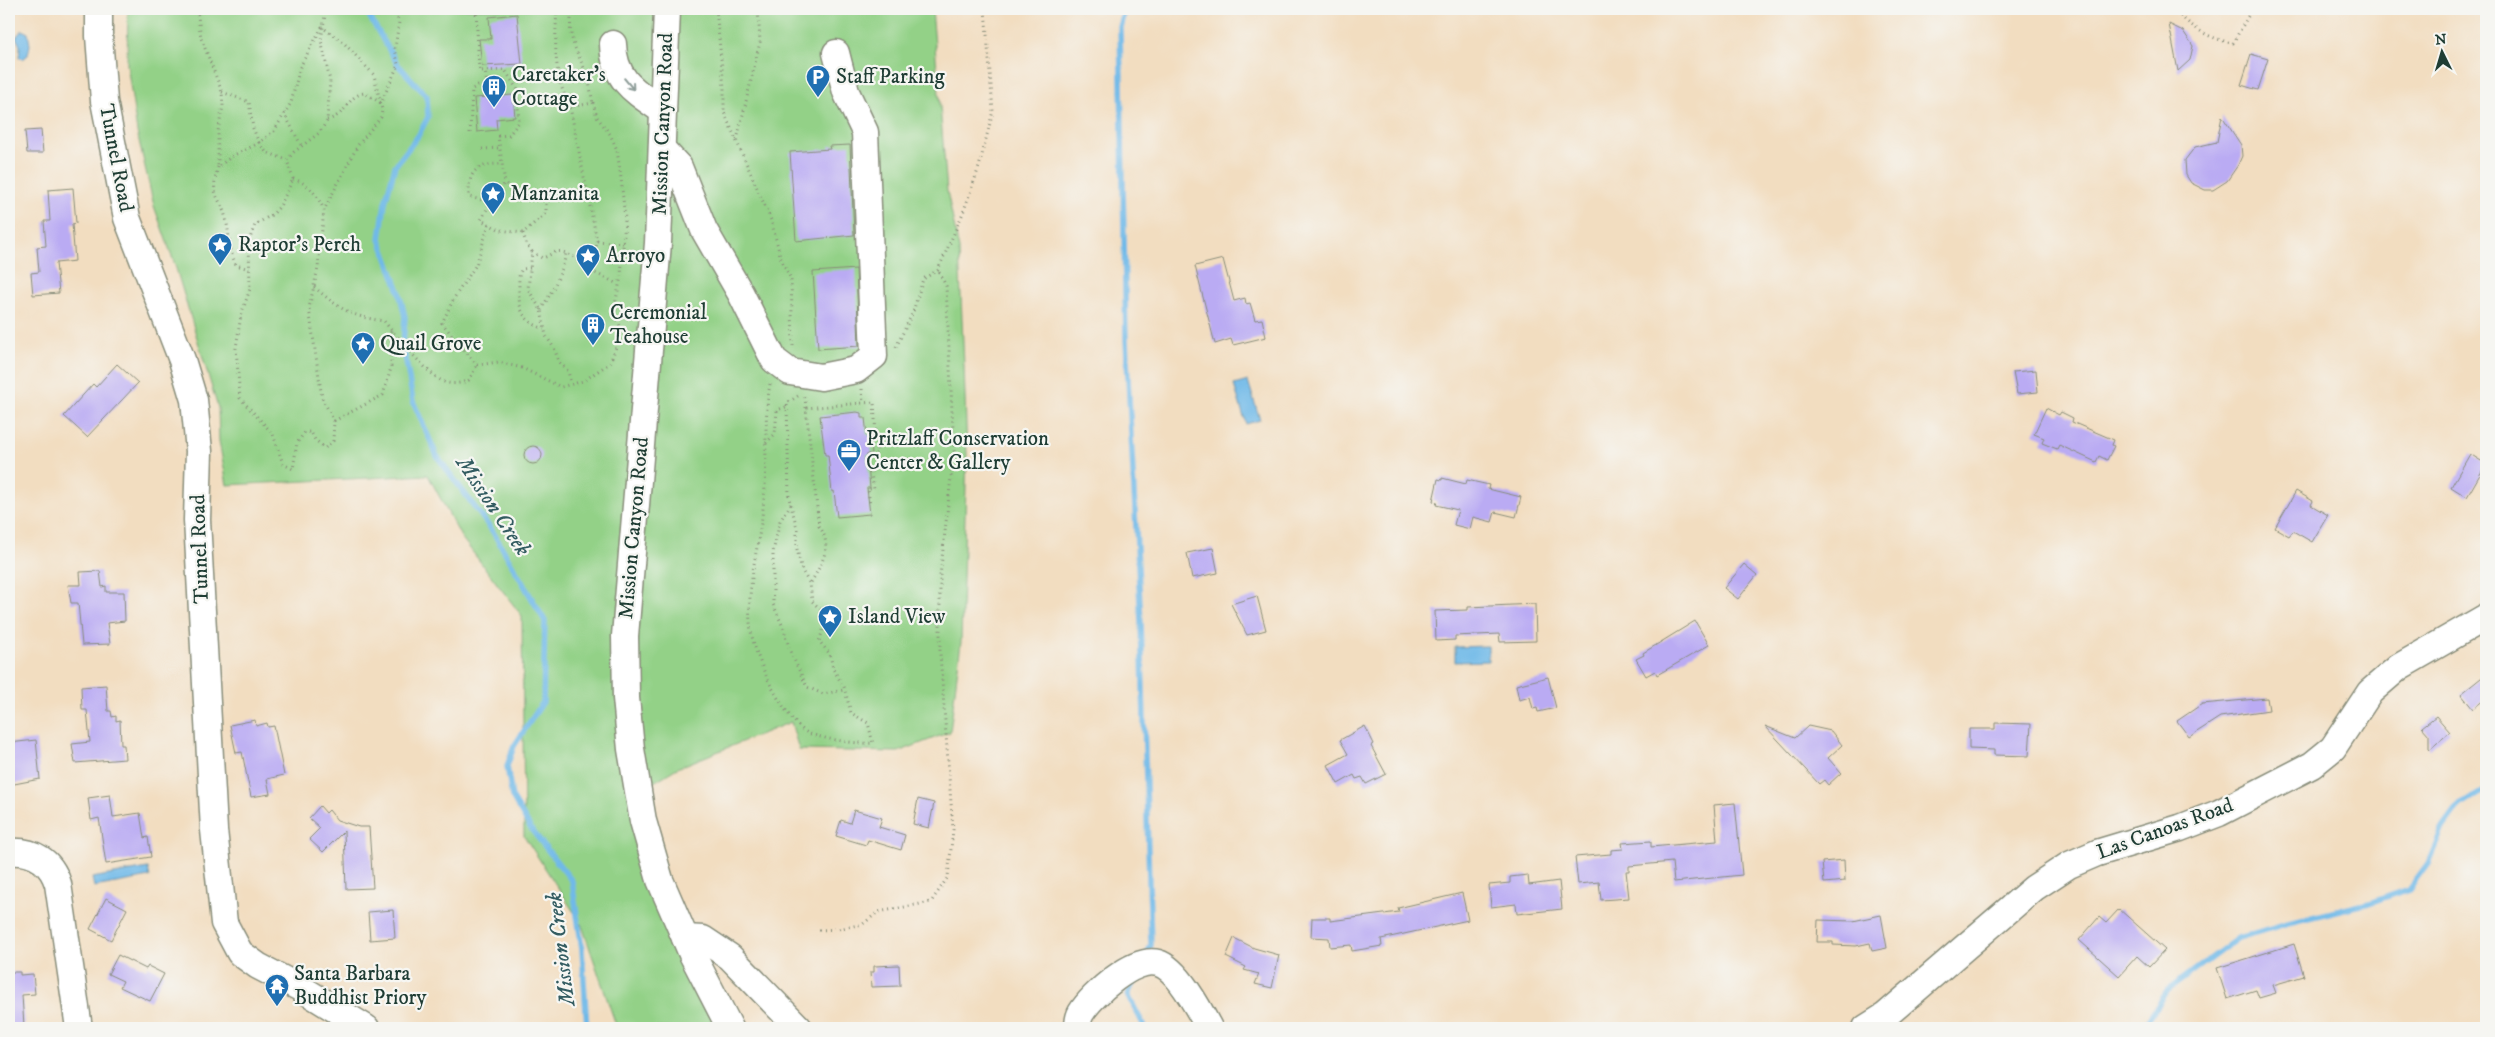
<svg xmlns="http://www.w3.org/2000/svg" width="2495" height="1037" font-family="'IM FELL DW Pica',serif">
  <style>
    .green { fill: #93d187; stroke: #59875e }
    .water { fill: #70b9e8; stroke: #487b8e }
    .lines { fill: none; stroke-linecap: round; stroke-linejoin: round }
    .stream { stroke: #70b9e8; stroke-width: 5.5 }
    .building { fill: #baabf3 }
    .minor-casing { stroke: #888d7a; stroke-width: 29 }
    .path { stroke: #888d7a; stroke-width: 3; stroke-dasharray: 1 4; stroke-linecap: butt }
    .minor { stroke: #fff; stroke-width: 26 }
    .oneway { stroke: #8f9e9a }
    .labels { text-anchor: middle; dominant-baseline: central; stroke-width: 4.5; stroke-linejoin: round; paint-order: stroke }
    .poi-label { font-size: 21px; fill: #1f3d34; stroke: #f6f6f2; text-anchor: start }
    .street-label { font-size: 21px; fill: #1f3d34; stroke: #f6f6f2 }
    .water-label { font-size: 22px; font-style: italic; fill: #335c61; stroke: #f6f6f2 }
  </style>
  <rect width="100%" height="100%" fill="#f6f6f2"/>
  <filter id="ink" filterUnits="userSpaceOnUse"><feTurbulence type="fractalNoise" baseFrequency=".02" numOctaves="2"/><feDisplacementMap in="SourceGraphic" scale="10" xChannelSelector="R" yChannelSelector="G"/><feConvolveMatrix kernelMatrix="1 2 1 2 8 2 1 2 1" color-interpolation-filters="sRGB"/></filter>
  <filter id="wash" filterUnits="userSpaceOnUse"><feTurbulence type="fractalNoise" baseFrequency=".0096" numOctaves="4" result="noise"/><feDisplacementMap in="SourceGraphic" scale="20" xChannelSelector="R" yChannelSelector="G"/><feGaussianBlur stdDeviation="1.12" result="paint"/><feColorMatrix in="noise" values="0 0 0 0 0 0 0 0 0 0 0 0 0 0 0 0 0 1.4 0 .05"/><feComposite in="paint" operator="in"/></filter>
  <g filter="url(#wash)">
    <rect width="100%" height="100%" fill="#f2ddc0"/>
    <polygon class="green" points="128,9 932,9 947,191 959,249 964,366 967,455 961,642 950,732 898,752 799,750 791,722 677,768 631,796 730,1028 617,1028 581,923 524,836 522,616 461,537 428,475 227,485 219,441 218,408 175,265 154,206 137,132 127,64"/>
    <g class="water">
      <polygon points="22,30 28,33 30,45 28,55 23,59 19,57 20,46 16,37"/>
      <polygon points="1248,381 1260,420 1246,424 1234,385"/>
      <polygon points="1488,646 1488,661 1455,662 1455,647"/>
      <polygon points="148,868 150,877 94,887 92,878"/>
    </g>
    <g class="lines">
      <g class="stream">
        <polyline points="365,9 398,65 427,96 428,117 418,136 395,166 385,203 380,239 399,291 405,317 403,344 413,401 437,456 493,532 545,621 543,702 514,746 507,766 512,797 531,829 572,881 582,949 587,1028"/>
        <polyline points="1125,9 1120,27 1126,340 1141,623 1151,945 1147,954"/>
        <polyline points="1136,976 1128,995 1145,1028"/>
        <polyline points="2143,1028 2168,990 2238,938 2288,923 2369,903 2409,889 2428,863 2443,828 2459,806 2486,790"/>
      </g>
    </g>
    <g id="blocks">
      <g class="building">
        <polygon points="517,14 522,64 482,66 479,39 491,39 489,17"/>
        <polygon points="2169,24 2183,31 2193,46 2190,60 2178,71"/>
        <polygon points="2251,54 2268,59 2258,90 2241,85"/>
        <polygon points="513,95 515,117 496,119 497,130 477,132 474,98"/>
        <polygon points="2222,116 2241,145 2242,156 2238,165 2227,181 2213,190 2205,190 2191,183 2186,175 2185,160 2195,147 2217,142"/>
        <polygon points="41,130 43,153 27,153 25,131"/>
        <polygon points="850,145 854,235 796,241 790,152 830,149 829,146"/>
        <polygon points="73,188 76,223 72,224 75,261 56,263 59,293 33,295 31,273 39,272 37,247 46,246 44,221 50,221 48,190"/>
        <polygon points="1223,259 1234,301 1245,298 1246,304 1250,303 1255,320 1262,319 1266,337 1233,345 1231,339 1215,344 1195,266"/>
        <polygon points="856,269 859,346 818,349 813,272"/>
        <polygon points="117,364 138,383 87,437 64,416 93,384 96,387"/>
        <polygon points="2036,370 2038,392 2017,394 2013,372"/>
        <polygon points="2046,408 2059,415 2061,412 2073,418 2072,422 2114,440 2112,445 2114,446 2107,460 2099,456 2096,462 2059,445 2057,449 2042,443 2044,438 2034,434"/>
        <polygon points="857,412 861,413 861,418 865,418 867,435 870,435 872,454 867,454 870,488 867,488 870,514 837,517 834,491 832,492 828,455 825,455 820,416"/>
        <circle cx="533" cy="455" r="9"/>
        <polygon points="2470,454 2486,464 2467,497 2451,487"/>
        <polygon points="1442,478 1466,484 1467,480 1489,485 1488,489 1521,497 1516,517 1495,512 1492,522 1473,517 1470,529 1454,525 1458,510 1436,505 1437,502 1433,501 1438,479 1442,480"/>
        <polygon points="2296,491 2313,501 2311,505 2328,515 2312,542 2293,531 2289,536 2275,528"/>
        <polygon points="1213,548 1218,573 1192,578 1187,553"/>
        <polygon points="1744,564 1757,575 1738,599 1724,588"/>
        <polygon points="100,571 102,587 106,586 106,592 124,592 125,621 107,623 110,644 82,645 78,603 71,603 68,585 81,585 80,572"/>
        <polygon points="1257,596 1266,630 1247,635 1231,604"/>
        <polygon points="1535,604 1536,641 1500,642 1499,634 1455,636 1455,640 1436,641 1435,611 1468,610 1468,607"/>
        <polygon points="1695,621 1709,645 1657,675 1655,671 1646,676 1636,659 1644,655 1643,653"/>
        <polygon points="2486,674 2486,698 2473,709 2461,694"/>
        <polygon points="1548,677 1556,708 1538,712 1537,708 1533,709 1530,697 1519,700 1516,685"/>
        <polygon points="106,685 108,711 111,711 112,717 116,716 116,721 120,720 121,745 124,745 125,759 75,763 72,744 90,742 87,710 82,710 81,687"/>
        <polygon points="2267,698 2269,710 2220,717 2189,737 2177,721 2202,704"/>
        <polygon points="2436,716 2450,732 2429,750 2429,735 2422,727"/>
        <polygon points="255,720 256,726 267,723 268,727 274,726 284,775 267,779 270,794 251,797 242,752 236,753 230,725"/>
        <polygon points="1995,723 2031,724 2029,756 1994,755 1994,750 1969,749 1969,729 1995,729"/>
        <polygon points="1365,726 1374,744 1371,746 1386,774 1366,784 1362,777 1356,779 1354,775 1338,784 1328,765 1348,754 1340,740"/>
        <polygon points="1765,726 1795,738 1808,726 1831,731 1842,745 1828,758 1841,773 1828,785 1824,780 1819,784"/>
        <polygon points="36,740 40,779 9,785 9,743"/>
        <polygon points="110,795 113,817 140,813 144,838 148,837 151,857 106,864 99,818 91,820 88,798"/>
        <polygon points="918,799 934,803 929,828 913,824"/>
        <polygon points="1735,803 1742,875 1674,882 1672,862 1629,866 1629,871 1626,871 1629,898 1601,900 1599,882 1578,884 1575,857 1611,854 1611,850 1623,849 1622,843 1651,841 1651,847 1717,841 1714,805"/>
        <polygon points="320,806 326,813 329,810 337,820 359,827 369,827 373,888 346,889 344,831 323,852 309,839 320,828 309,818"/>
        <polygon points="854,810 882,818 879,827 905,835 901,850 868,840 866,845 836,836 841,820 850,823"/>
        <polygon points="1844,860 1845,881 1824,883 1822,862"/>
        <polygon points="1528,875 1529,885 1559,881 1562,909 1517,914 1516,904 1491,907 1489,885 1510,883 1510,877"/>
        <polygon points="1462,893 1468,920 1381,939 1382,946 1352,951 1351,945 1330,947 1329,938 1311,937 1312,918 1330,918 1330,921 1399,912 1398,908"/>
        <polygon points="106,898 127,909 111,940 90,929"/>
        <polygon points="2119,909 2165,950 2149,967 2137,956 2119,976 2079,940 2099,917 2106,923"/>
        <polygon points="393,910 395,938 370,940 368,912"/>
        <polygon points="1881,915 1887,948 1872,951 1870,943 1856,946 1833,945 1833,942 1817,942 1818,920 1853,921"/>
        <polygon points="1234,938 1254,948 1279,955 1272,988 1255,984 1259,974 1244,970 1246,967 1226,957"/>
        <polygon points="2294,944 2304,976 2273,985 2276,993 2259,998 2256,990 2227,999 2217,968"/>
        <polygon points="118,955 146,969 148,966 164,974 150,1001 120,987 123,981 108,974"/>
        <polygon points="899,965 900,986 871,987 870,972 874,972 874,966"/>
        <polygon points="9,972 20,972 20,975 33,974 35,994 22,995 24,1026 9,1027"/>
      </g>
    </g>
  </g>
  <g filter="url(#ink)">
    <use href="#blocks" fill-opacity="0" stroke="#888d7a" stroke-width="1"/>
    <g class="lines">
      <defs>
        <g id="minor">
          <polyline points="99,9 99,36 104,101 127,218 182,360 194,400 199,451 197,520 214,830 224,923 240,953 258,966 304,990 366,1028"/>
          <polyline points="667,9 658,243 625,636 626,698 631,749 643,821 660,880 692,954 730,1028"/>
          <path d="M613,44C614,81 636,92 663,111"/>
          <polyline points="662,149 679,167 704,230 741,294 774,360 790,372 821,377 856,370 874,356 865,132 846,92 836,53"/>
          <path d="M9,852C34,850 51,861 58,884L79,1028"/>
          <polyline points="685,938 703,939 730,957 799,1028"/>
          <path d="M1078,1028C1078,1023 1078,1018 1081,1013C1092,995 1134,956 1158,963C1177,968 1200,1011 1209,1028"/>
          <polyline points="1866,1028 1885,1016 2034,888 2069,865 2097,853 2180,828 2219,813 2312,765 2333,748 2370,692 2399,667 2486,617"/>
        </g>
      </defs>
      <use href="#minor" class="minor-casing"/>
      <g class="path">
        <polyline points="197,9 201,38 222,92 223,106 218,131 218,167 234,155 259,143 266,152 287,160"/>
        <polyline points="476,9 479,71 505,70 517,89 519,122 509,135 498,136 505,183 523,198 546,199 546,213 523,233 500,230 481,220 495,195 505,183"/>
        <path d="M557,9C555,44 553,75 570,107"/>
        <path d="M573,9C565,39 578,50 587,76C590,84 591,94 593,103"/>
        <polyline points="716,9 724,87 724,112 771,220 781,259 791,279 793,346"/>
        <path d="M2173,9C2192,27 2206,38 2233,43L2252,9"/>
        <polyline points="222,92 249,102 253,128 259,143 274,131 291,103 300,67 322,27 343,42 374,75 382,110 381,117 358,145 324,210 318,268 309,308 322,398 334,421 333,441 325,448 315,440 311,432 305,432 297,443 293,469 283,464 273,434 240,398 236,348 241,315 250,289 249,241 255,225 273,214 280,206 293,179"/>
        <polyline points="284,113 302,147"/>
        <path d="M327,120C331,119 336,117 339,114C349,107 350,95 365,93L381,103L398,65L395,48L399,22L394,9"/>
        <polyline points="470,133 472,89 478,86 487,85 485,70"/>
        <polyline points="737,140 760,42 758,9"/>
        <polyline points="482,149 499,148"/>
        <path d="M218,167C209,198 220,194 226,219C230,237 228,247 236,265L249,269"/>
        <polyline points="293,179 287,160 294,152 319,133 327,121 330,81 321,40 326,9"/>
        <path d="M293,179C309,183 317,195 324,210"/>
        <path d="M491,202L469,197C468,171 476,164 501,164"/>
        <polyline points="489,224 476,265 454,298 442,323 477,365 499,362 522,368 561,387 583,381 610,363 622,331 616,317 615,305 621,276 625,219 621,178 617,150 610,134 597,117 593,103 570,107 597,241 593,272 618,284"/>
        <polyline points="523,233 526,243 532,252 528,289 541,310 546,336 554,348 559,362 568,371 571,384"/>
        <polyline points="597,241 623,243"/>
        <path d="M532,252L542,258C547,257 549,255 553,253C566,246 583,265 593,272"/>
        <path d="M530,268L522,269C518,275 519,281 519,288C518,310 523,321 544,329"/>
        <path d="M314,287C341,309 348,316 384,321C395,335 426,372 442,381C450,385 460,384 469,380L477,365"/>
        <path d="M541,310C551,293 563,272 566,253"/>
        <polyline points="896,347 913,312 923,279 938,270 963,213 979,167 993,111 985,9"/>
        <path d="M770,384C763,422 768,460 764,498C761,539 747,581 750,622C751,652 780,711 803,730C812,738 861,745 873,743L868,723L851,713L844,687L833,669L830,654L819,641L827,620L825,614L812,601L810,584"/>
        <polyline points="862,389 863,403"/>
        <path d="M798,396L787,403L789,498L797,528V549L802,571L810,584C821,565 834,546 819,526L806,408L874,402L877,453L874,454L875,469L870,470L874,489H868L870,506"/>
        <polyline points="805,397 806,408"/>
        <polyline points="334,421 383,395 391,368 391,330"/>
        <polyline points="766,443 775,434 777,410 786,407"/>
        <polyline points="791,504 780,521 773,552 773,604 784,629 790,651 807,687 823,694 844,690"/>
        <polyline points="819,930 838,929 863,924 878,912 931,902 948,877 953,830 940,653 940,576 954,451 946,286 938,270"/>
      </g>
      <use href="#minor" class="minor"/>
    </g>
    <defs><path id="oneway-shaft" d="M-6 0H5M1.5-3L5.5 0L1.5 3" fill="none" stroke-width="1.6" stroke-linecap="round" stroke-linejoin="round" transform="scale(1.25)"/></defs>
    <use class="oneway" href="#oneway-shaft" transform="translate(629 84) rotate(50)"/>
  </g>
  <defs>
    <symbol id="parking-pin" viewBox="-11 -11 22 30"><path d="M0 17L-7.5 6A9.5 9.5 0 1 1 7.5 6Z" fill="#1f6fb2" stroke="#f6f6f2"/><path d="M-3.5-5.5H1a3.5 3.5 0 0 1 0 7H-1V5.5H-3.5ZM-1-3.4V-.6H.8a1.4 1.4 0 0 0 0-2.8Z" fill="#fff"/></symbol>
    <symbol id="building-pin" viewBox="-11 -11 22 30"><path d="M0 17L-7.5 6A9.5 9.5 0 1 1 7.5 6Z" fill="#1f6fb2" stroke="#f6f6f2"/><path d="M-4-6H4V6H1V3H-1V6H-4ZM-2.5-4.3h1.7v1.8h-1.7ZM.8-4.3h1.7v1.8H.8ZM-2.5-1h1.7V.8h-1.7ZM.8-1h1.7V.8H.8Z" fill="#fff"/></symbol>
    <symbol id="sight-pin" viewBox="-11 -11 22 30"><path d="M0 17L-7.5 6A9.5 9.5 0 1 1 7.5 6Z" fill="#1f6fb2" stroke="#f6f6f2"/><path d="M0-6L1.8-2.2L6-1.7L2.9 1.2L3.7 5.4L0 3.3L-3.7 5.4L-2.9 1.2L-6-1.7L-1.8-2.2Z" fill="#fff"/></symbol>
    <symbol id="office-pin" viewBox="-11 -11 22 30"><path d="M0 17L-7.5 6A9.5 9.5 0 1 1 7.5 6Z" fill="#1f6fb2" stroke="#f6f6f2"/><path d="M-6-3h4V-5.5h4V-3h4V5H-6ZM-1-4.5V-3h2v-1.5ZM-6 0V1H6V0Z" fill="#fff"/></symbol>
    <symbol id="temple-pin" viewBox="-11 -11 22 30"><path d="M0 17L-7.5 6A9.5 9.5 0 1 1 7.5 6Z" fill="#1f6fb2" stroke="#f6f6f2"/><path d="M0-6L5-2H3V0L6.5 2.5H4V6H1.5V3h-3V6H-4V2.5H-6.5L-3 0V-2H-5Z" fill="#fff"/></symbol>
  </defs>
  <g fill-rule="evenodd">
    <use href="#parking-pin" x="804" y="63" width="28" height="38"/>
    <use href="#building-pin" x="480" y="73" width="28" height="38"/>
    <use href="#sight-pin" x="479" y="180" width="28" height="38"/>
    <use href="#sight-pin" x="206" y="231" width="28" height="38"/>
    <use href="#sight-pin" x="574" y="242" width="28" height="38"/>
    <use href="#building-pin" x="579" y="311" width="28" height="38"/>
    <use href="#sight-pin" x="349" y="330" width="28" height="38"/>
    <use href="#office-pin" x="835" y="437" width="28" height="38"/>
    <use href="#sight-pin" x="816" y="603" width="28" height="38"/>
    <use href="#temple-pin" x="263" y="972" width="28" height="38"/>
  </g>
  <g class="labels">
    <g class="poi-label">
      <text x="512" y="75">Caretaker's<tspan x="512" dy="24">Cottage</tspan></text>
      <text x="836" y="77">Staff Parking</text>
      <text x="510" y="194">Manzanita</text>
      <text x="238" y="245">Raptor's Perch</text>
      <text x="606" y="256">Arroyo</text>
      <text x="610" y="313">Ceremonial<tspan x="610" dy="24">Teahouse</tspan></text>
      <text x="380" y="344">Quail Grove</text>
      <text x="866" y="439">Pritzlaff Conservation<tspan x="866" dy="24">Center &amp; Gallery</tspan></text>
      <text x="848" y="617">Island View</text>
      <text x="294" y="974">Santa Barbara<tspan x="294" dy="24">Buddhist Priory</tspan></text>
    </g>
    <g class="street-label">
      <text transform="translate(663 124) rotate(-88)">Mission Canyon Road</text>
      <text transform="translate(116 158) rotate(79)">Tunnel Road</text>
      <text transform="translate(634 528) rotate(-85)">Mission Canyon Road</text>
      <text transform="translate(200 549) rotate(-92)">Tunnel Road</text>
      <text transform="translate(2165 829) rotate(-20)">Las Canoas Road</text>
    </g>
    <g class="water-label">
      <text transform="translate(493 506) rotate(56)">Mission Creek</text>
      <text transform="translate(561 949) rotate(-97)">Mission Creek</text>
    </g>
  </g>
  <rect width="2495" height="1037" fill="none" stroke="#f6f6f2" stroke-width="30"/>
  <g transform="translate(2442 52) rotate(355)" stroke="#f6f6f2" stroke-width="4" paint-order="stroke">
  <path d="M0-4L9 19L0 12L-9 19Z" fill="#1f3d34"/>
  <text y="-8" font-size="14" font-weight="bold" text-anchor="middle" fill="#1f3d34">N</text>
  </g>
</svg>
